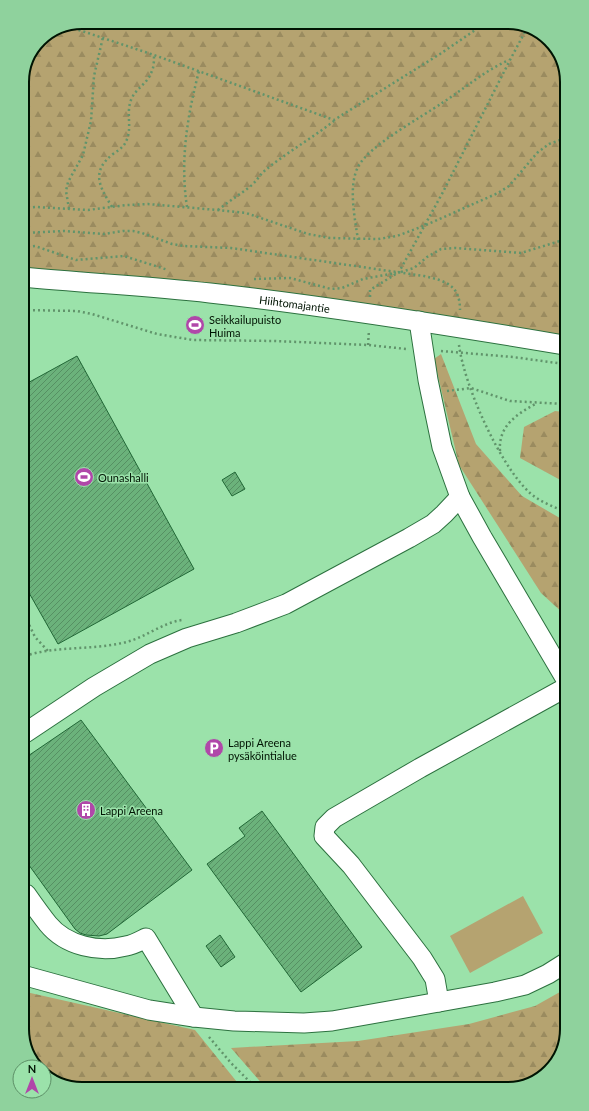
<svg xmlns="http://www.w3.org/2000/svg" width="589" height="1111" font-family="Lato,sans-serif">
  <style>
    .forest { fill: url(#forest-firs) }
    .pitch { fill: #b5a370 }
    .building { fill: url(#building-hatch); stroke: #216736 }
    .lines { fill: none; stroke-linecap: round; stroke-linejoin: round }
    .street-casing { stroke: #2c713f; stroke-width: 21 }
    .path { stroke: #61946b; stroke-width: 2.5; stroke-dasharray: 2 3; stroke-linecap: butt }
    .street { stroke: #fff; stroke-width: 19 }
    .labels { text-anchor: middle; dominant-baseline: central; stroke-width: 3; stroke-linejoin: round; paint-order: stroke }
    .street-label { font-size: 11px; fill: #001403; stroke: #9be2aa }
    .poi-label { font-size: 11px; fill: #001403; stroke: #9be2aa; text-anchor: start }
    .rim { fill: none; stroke: #001403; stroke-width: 2 }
  </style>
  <defs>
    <pattern id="forest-firs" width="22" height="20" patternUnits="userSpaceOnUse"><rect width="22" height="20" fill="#b5a370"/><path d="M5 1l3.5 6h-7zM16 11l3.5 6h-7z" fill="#9a8b5f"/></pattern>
    <pattern id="building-hatch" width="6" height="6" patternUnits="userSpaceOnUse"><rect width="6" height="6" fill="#6bb27b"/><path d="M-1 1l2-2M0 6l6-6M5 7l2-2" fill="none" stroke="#569063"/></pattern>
  </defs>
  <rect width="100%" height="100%" fill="#9be2aa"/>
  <g class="forest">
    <polygon points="82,22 511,22 543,34 562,59 564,345 23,277 22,78 40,39"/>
    <polygon points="441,354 476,444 522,496 565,521 565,615 541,593 459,465 434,359"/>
    <polygon points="555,411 564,412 564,482 520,458 524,427"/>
    <polygon points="567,988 567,1029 557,1062 530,1084 265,1087 231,1048 358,1041 469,1024 535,1006"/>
    <polygon points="26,992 195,1030 241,1087 78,1089 49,1079 44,1073 44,1067 39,1067 27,1052"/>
  </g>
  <polygon class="pitch" points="523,896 543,933 470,973 450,936"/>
  <g class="building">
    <polygon points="77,356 194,569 58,644 24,584 24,385"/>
    <polygon points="235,472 245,489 232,496 222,480"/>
    <polygon points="81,720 192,870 107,934 99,936 86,935 80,933 75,929 26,861 25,758"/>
    <polygon points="262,811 362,947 301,992 207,864 245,836 239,828"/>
    <polygon points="220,935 235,957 221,967 206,946"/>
  </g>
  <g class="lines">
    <defs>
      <g id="street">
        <path id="s1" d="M23,277C85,283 148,286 210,293C329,306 446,325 564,345"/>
        <polyline points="419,321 428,380 442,447 460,497 482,537 565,678"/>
        <polyline points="25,733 94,687 150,654 187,638 236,623 286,604 409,538 433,524 444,514 460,497"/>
        <path d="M26,894C33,904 40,914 48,924C66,946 99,953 126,946C133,945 140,941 146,938L194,1017"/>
        <polyline points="26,976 149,1010 194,1017 234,1021 304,1023 332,1021 495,992 525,985 548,974 567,962"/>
        <polyline points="439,1002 435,979 422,958 351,865 324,836 325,827 334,818 420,768 565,688"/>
      </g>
    </defs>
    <use href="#street" class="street-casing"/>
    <g class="path">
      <polyline points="69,27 85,32 154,55 334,120 440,54 487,22"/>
      <path d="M112,207C100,187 90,172 113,154C119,150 125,146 127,139C132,127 126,113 131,100C135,89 147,84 151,73C154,68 154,61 154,55"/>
      <path d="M187,207C180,161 187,117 199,71"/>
      <polyline points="23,208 36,207 88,210 127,205 148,204 217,210 246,213 308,234 330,238 378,239 397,236 426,225 498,193 509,186 537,153 549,144 563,139"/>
      <polyline points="69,209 66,191 68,182 83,155 91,121 94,76 103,37"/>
      <path d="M218,210C229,201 241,194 252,185C256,181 259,177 262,173C284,154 311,139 334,121"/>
      <path d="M23,233L64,231L104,234L123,231H133L142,233L172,244L184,246L231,248L424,276C446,281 460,285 460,310"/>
      <path d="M358,240C355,219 348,186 358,167C368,146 422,117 442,103C464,89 484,71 509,60"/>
      <polyline points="23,247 35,246 76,260 124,256 168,270"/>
      <polyline points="401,272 414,268 427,257 441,249 456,248 521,253 563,240"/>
      <polyline points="254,279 290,278 331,289 342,288 363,279 396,273"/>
      <polyline points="370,297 370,290 399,272 443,192 510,60 527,28"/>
      <polyline points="23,310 77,311 92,314 157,334 193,340 275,341 368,345 407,349"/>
      <polyline points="368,345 369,330"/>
      <path d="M459,345C464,385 500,466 530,493C540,502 553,506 565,512"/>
      <polyline points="441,351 513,357 564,364"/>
      <polyline points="447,391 471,388 510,401 564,404"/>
      <path d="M500,451C498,426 517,414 537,403"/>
      <polyline points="25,616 35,637 48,651"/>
      <path d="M25,656C55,646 91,650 122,643C144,639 161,623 182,620"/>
      <polyline points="209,1037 231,1063 255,1087"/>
    </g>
    <use href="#street" class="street"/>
  </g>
  <defs>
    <symbol id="stadium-disc" viewBox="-11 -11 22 22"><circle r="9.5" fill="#b047a9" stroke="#9be2aa"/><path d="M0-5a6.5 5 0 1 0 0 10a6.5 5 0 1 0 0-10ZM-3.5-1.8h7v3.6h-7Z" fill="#fff"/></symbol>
    <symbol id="parking-disc" viewBox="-11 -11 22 22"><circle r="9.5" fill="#b047a9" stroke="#9be2aa"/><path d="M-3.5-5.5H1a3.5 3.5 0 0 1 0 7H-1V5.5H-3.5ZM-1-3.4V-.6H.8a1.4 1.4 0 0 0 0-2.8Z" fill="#fff"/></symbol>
    <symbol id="building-disc" viewBox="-11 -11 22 22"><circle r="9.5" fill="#b047a9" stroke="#9be2aa"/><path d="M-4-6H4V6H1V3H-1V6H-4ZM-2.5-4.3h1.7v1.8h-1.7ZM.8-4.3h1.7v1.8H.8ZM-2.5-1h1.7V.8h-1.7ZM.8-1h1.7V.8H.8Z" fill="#fff"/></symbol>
  </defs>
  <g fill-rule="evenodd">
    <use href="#stadium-disc" x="184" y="314" width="22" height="22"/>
    <use href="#stadium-disc" x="73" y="466" width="22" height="22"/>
    <use href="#parking-disc" x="203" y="737" width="22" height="22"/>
    <use href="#building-disc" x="75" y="799" width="22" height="22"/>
  </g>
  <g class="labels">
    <g class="street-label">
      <text stroke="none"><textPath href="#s1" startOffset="273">Hiihtomajantie</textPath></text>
    </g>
    <g class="poi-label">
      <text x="209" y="319">Seikkailupuisto<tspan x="209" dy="13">Huima</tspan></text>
      <text x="98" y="477">Ounashalli</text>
      <text x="228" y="742">Lappi Areena<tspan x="228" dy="13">pysäköintialue</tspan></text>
      <text x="100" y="810">Lappi Areena</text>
    </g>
  </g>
  <path d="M0 0H589V1111H0ZM82 29H507A53 53 0 0 1 560 82V1029A53 53 0 0 1 507 1082H82A53 53 0 0 1 29 1029V82A53 53 0 0 1 82 29Z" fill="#8fd29d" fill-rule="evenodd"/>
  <path class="rim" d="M82 29H507A53 53 0 0 1 560 82V1029A53 53 0 0 1 507 1082H82A53 53 0 0 1 29 1029V82A53 53 0 0 1 82 29Z"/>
  <g transform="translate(32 1079)"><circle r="19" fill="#9be2aa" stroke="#5d9067"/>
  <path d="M0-3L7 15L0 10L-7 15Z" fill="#b047a9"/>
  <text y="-6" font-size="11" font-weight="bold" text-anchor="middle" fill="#001403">N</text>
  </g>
</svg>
